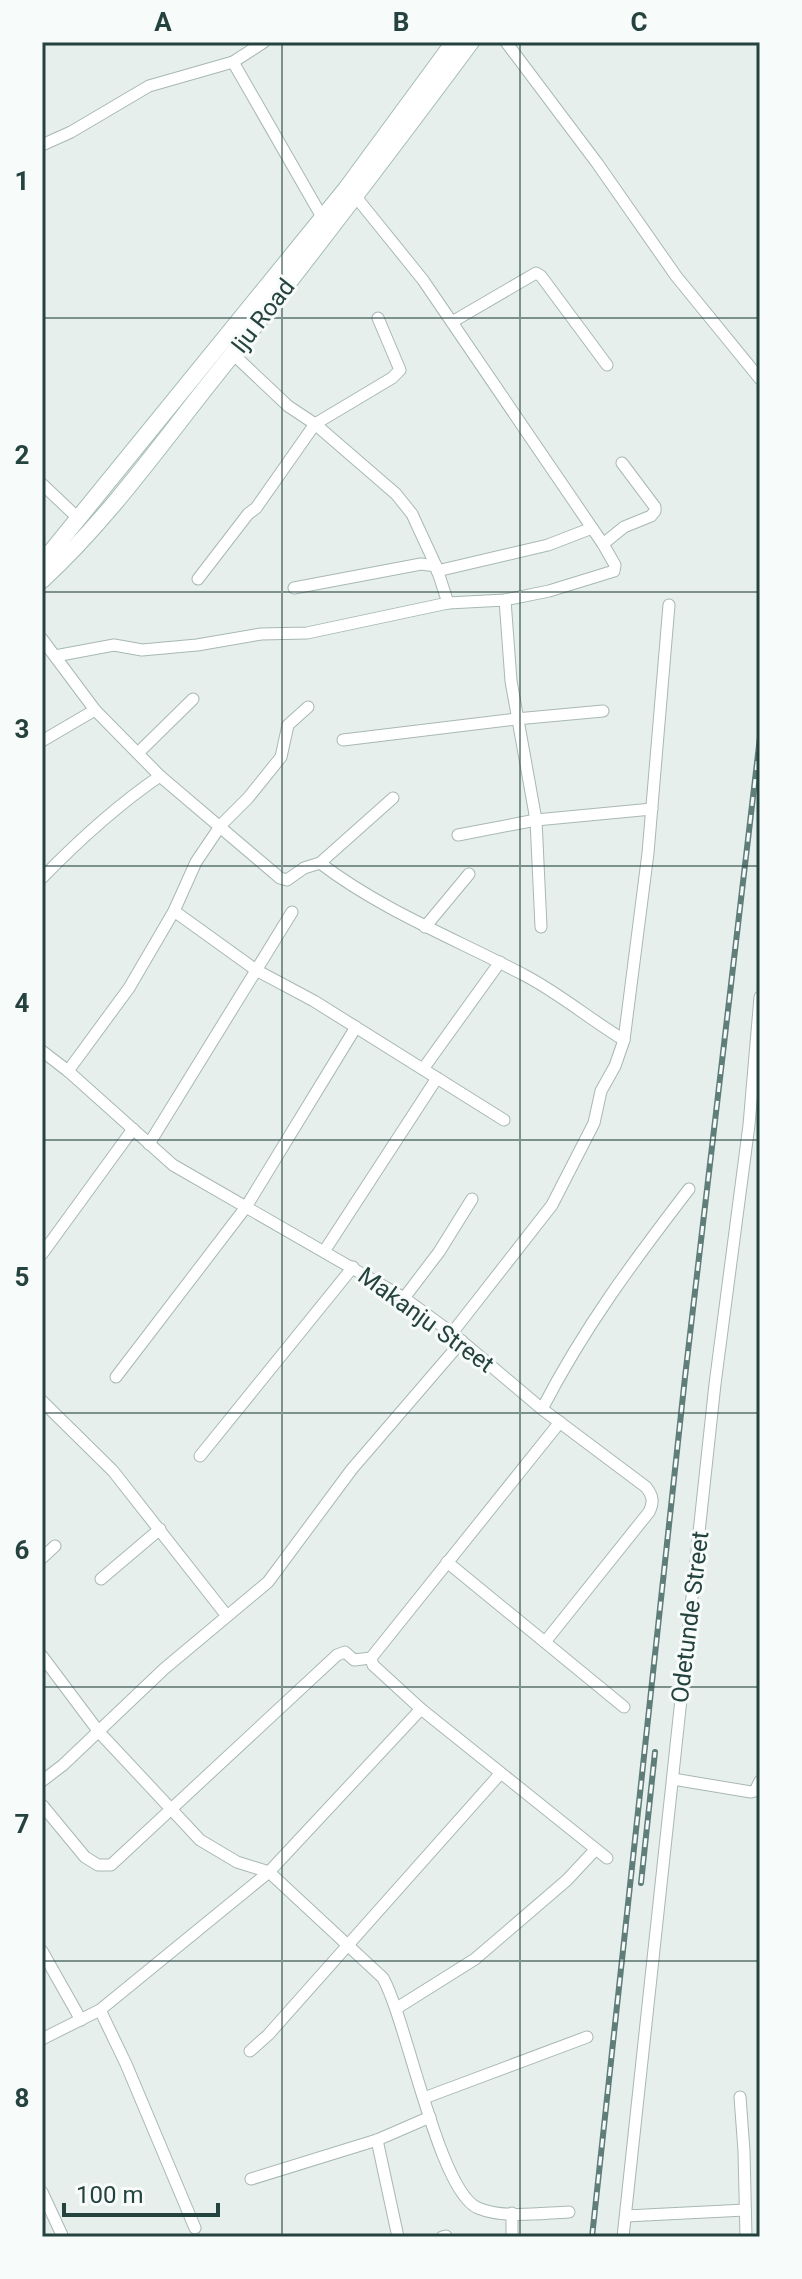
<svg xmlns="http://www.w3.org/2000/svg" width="802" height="2279" font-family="Roboto,sans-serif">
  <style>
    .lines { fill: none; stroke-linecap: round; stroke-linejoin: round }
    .street-casing { stroke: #a8b8b4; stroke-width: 13 }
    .secondary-casing { stroke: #a4bbb6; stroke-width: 18 }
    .street { stroke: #fff; stroke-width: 11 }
    .secondary { stroke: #fff; stroke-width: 16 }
    .rail-casing { stroke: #5f7d79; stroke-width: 6 }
    .rail { stroke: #f7fbf9; stroke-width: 3; stroke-dasharray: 9; stroke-linecap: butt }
    .grid { fill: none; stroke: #24423e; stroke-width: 2; stroke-opacity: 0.55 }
    .labels { text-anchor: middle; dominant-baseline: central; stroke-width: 6; stroke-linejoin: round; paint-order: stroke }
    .street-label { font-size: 24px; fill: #24423e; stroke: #f7fbf9 }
    .neatline { fill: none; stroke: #24423e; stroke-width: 3 }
    .grid-label { font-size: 26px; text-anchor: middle; font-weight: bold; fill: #24423e }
  </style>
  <rect width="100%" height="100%" fill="#e6efec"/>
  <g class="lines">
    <defs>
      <g id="street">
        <polyline points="506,42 597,163 676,276 760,379"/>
        <polyline points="233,62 322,217"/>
        <polyline points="42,145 71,132 149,86 233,62 264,42"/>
        <polyline points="452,322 536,273 541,276 607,365"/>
        <polyline points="233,354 288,406 315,424 396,494 412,514 436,566 448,603"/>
        <polyline points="42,484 79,519"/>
        <polyline points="603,544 624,527 651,516 655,511 655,507 622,463"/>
        <polyline points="437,571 548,545 592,528"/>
        <polyline points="198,579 248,514 256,508 315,424 392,378 400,370 378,318"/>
        <polyline points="294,588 421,564 436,566"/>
        <polyline points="505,600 511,681 536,820 541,927"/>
        <path d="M42,639L95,710L160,776L280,878L287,880L304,868L320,863C383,911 456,939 526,976C560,994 591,1020 624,1040"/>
        <polyline points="55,656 114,645 142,650 197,645 261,634 307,633 448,603 505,600 549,591 614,571 615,565 603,544 423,280 356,197"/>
        <polyline points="343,740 516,719 603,711"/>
        <polyline points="42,741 95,710"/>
        <polyline points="138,753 193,699"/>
        <polyline points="458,835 536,820 652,809"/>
        <polyline points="320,863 393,798"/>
        <path d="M42,878C79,840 116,806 160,776"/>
        <polyline points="174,911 256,970 314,1001 504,1120"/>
        <polyline points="425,927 469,874"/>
        <path d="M42,1051L68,1071L173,1165L404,1298L452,1333L542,1409L646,1487C653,1496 654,1502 649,1512L545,1642"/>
        <polyline points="423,1069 500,962"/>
        <polyline points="68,1071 129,988 174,911 196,862 221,825 248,798 281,757 288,725 308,707"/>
        <polyline points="149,1144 292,912"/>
        <polyline points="325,1250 437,1078"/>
        <polyline points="42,1254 133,1129"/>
        <polyline points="404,1298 439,1252 472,1199"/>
        <polyline points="452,1333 552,1205 594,1123 601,1091 615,1066 624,1040 648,853 669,605"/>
        <polyline points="116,1377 246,1207 356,1027"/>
        <polyline points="42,1401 113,1471 227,1616"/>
        <path d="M542,1409C585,1326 633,1262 689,1189"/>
        <polyline points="560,1422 371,1658 373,1665 421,1709 607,1858"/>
        <polyline points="200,1456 353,1267"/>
        <polyline points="42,1558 55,1546"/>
        <polyline points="447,1562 624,1707"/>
        <polyline points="101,1579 160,1529"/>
        <path d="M42,1656L99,1732L200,1840L237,1862L269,1872L383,1978C407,2021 439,2192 478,2208C504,2219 542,2213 569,2212"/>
        <polyline points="673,1779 751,1792 755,1791 760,1781"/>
        <polyline points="42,1781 63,1765 164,1669 268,1582 352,1469 462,1341"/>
        <polyline points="42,1805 85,1857 98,1865 111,1865 337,1655 345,1652 354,1660 371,1658"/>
        <polyline points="42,1951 81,2020"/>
        <polyline points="397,2008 475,1959 567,1880 595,1850"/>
        <polyline points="100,2010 126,2064 195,2228"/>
        <polyline points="42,2039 100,2010 269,1872 421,1709"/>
        <polyline points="250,2051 268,2035 500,1774"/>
        <polyline points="740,2097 744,2151 746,2237"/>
        <polyline points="424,2098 587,2037"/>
        <polyline points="377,2140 398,2237"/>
        <polyline points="251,2179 377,2140 430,2117"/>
        <polyline points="42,2192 62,2235"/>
        <polyline points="626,2216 745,2210"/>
        <polyline points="442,2237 446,2236"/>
        <polyline points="512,2237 512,2213"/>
        <polyline points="623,2237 715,1384 749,1125 760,997"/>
      </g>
      <g id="secondary">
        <polyline points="42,563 346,189 454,42"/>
        <path d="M42,580C103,524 153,455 204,390C295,276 384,159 471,42"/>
      </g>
    </defs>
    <use href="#street" class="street-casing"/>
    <use href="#secondary" class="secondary-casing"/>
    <use href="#street" class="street"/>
    <use href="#secondary" class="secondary"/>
    <defs>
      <g id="rail">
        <polyline points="641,1883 655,1752"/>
        <polyline points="592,2237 685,1377 760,737"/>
      </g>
    </defs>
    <use href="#rail" class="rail-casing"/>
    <use href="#rail" class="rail"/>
  </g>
  <path class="grid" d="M282,42V2237M520,42V2237M42,318H760M42,592H760M42,866H760M42,1140H760M42,1413H760M42,1687H760M42,1961H760"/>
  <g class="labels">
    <g class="street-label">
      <text transform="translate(263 316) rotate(-52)">Iju Road</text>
      <text transform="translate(426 1320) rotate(36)">Makanju Street</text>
      <text transform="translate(690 1617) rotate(-83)">Odetunde Street</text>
    </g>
  </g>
  <rect width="802" height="2279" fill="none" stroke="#f7fbf9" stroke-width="88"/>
  <path d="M64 2203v12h154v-12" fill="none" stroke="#24423e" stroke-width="4"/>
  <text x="76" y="2203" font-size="24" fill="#24423e" stroke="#f7fbf9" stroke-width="6" paint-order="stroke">100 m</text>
  <rect x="44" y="44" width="714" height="2191" class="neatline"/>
  <g class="grid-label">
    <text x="163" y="31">A</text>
    <text x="401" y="31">B</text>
    <text x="639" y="31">C</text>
    <text x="22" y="190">1</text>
    <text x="22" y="464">2</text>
    <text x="22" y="738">3</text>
    <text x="22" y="1012">4</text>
    <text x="22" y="1286">5</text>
    <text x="22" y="1559">6</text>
    <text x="22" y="1833">7</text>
    <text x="22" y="2107">8</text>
  </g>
</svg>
